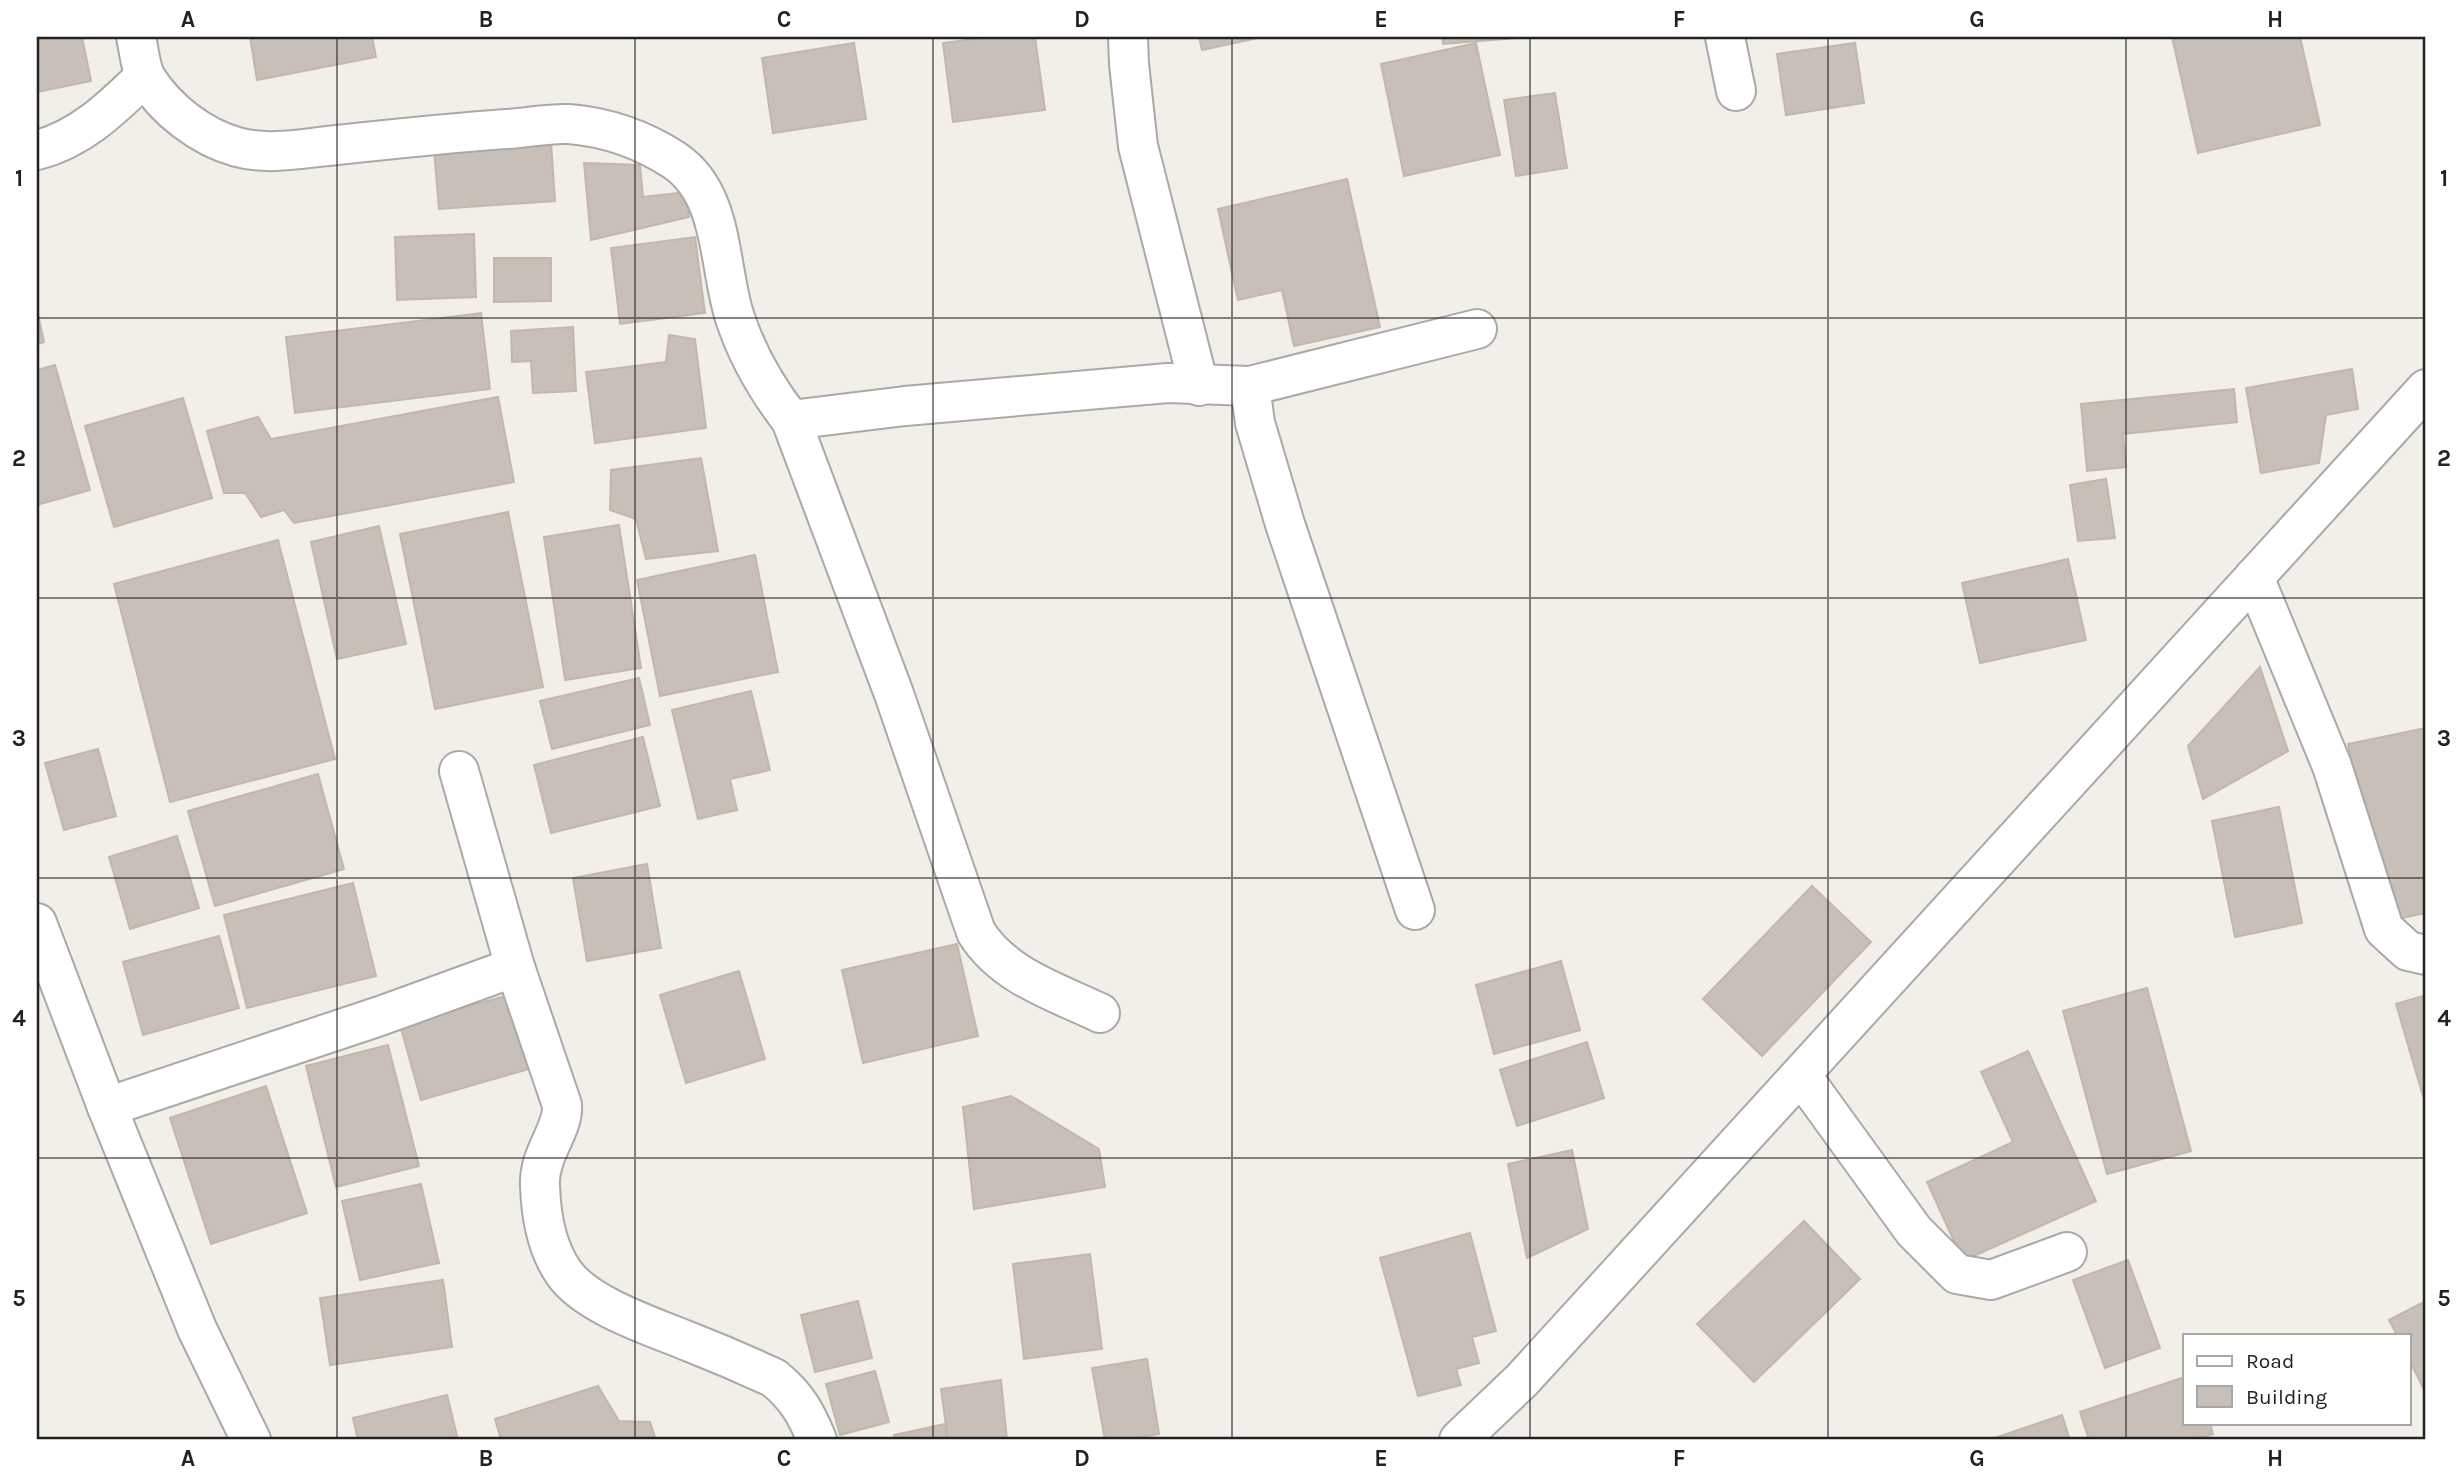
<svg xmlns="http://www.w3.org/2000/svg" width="2463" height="1477" font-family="Karla,sans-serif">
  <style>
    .building { fill: #c7bfb8; stroke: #c4b6ab; stroke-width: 2 }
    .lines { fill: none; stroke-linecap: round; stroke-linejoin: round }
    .minor-casing { stroke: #a9a9a9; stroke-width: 42 }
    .minor { stroke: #fff; stroke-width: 38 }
    .grid { fill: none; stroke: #222; stroke-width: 2; stroke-opacity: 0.55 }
    .neatline { fill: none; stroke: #222; stroke-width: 2.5 }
    .grid-label { font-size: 23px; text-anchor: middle; font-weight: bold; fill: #222 }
  </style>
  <rect width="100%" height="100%" fill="#f2efe9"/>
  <g class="building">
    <polygon points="37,37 82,37 91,81 37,92"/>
    <polygon points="250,37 372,37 376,57 257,80"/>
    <polygon points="989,37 1035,37 1045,110 953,122 943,43"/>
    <polygon points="1199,37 1262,37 1202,50"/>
    <polygon points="1442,37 1529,37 1443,44"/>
    <polygon points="2172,37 2300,37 2320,125 2198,153"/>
    <polygon points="854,43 866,119 773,133 762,58"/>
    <polygon points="1476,43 1500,155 1404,176 1381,64"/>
    <polygon points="1855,43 1864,103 1786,115 1777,54"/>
    <polygon points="1555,93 1567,168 1516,176 1504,100"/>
    <polygon points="551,142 555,201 439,209 434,150"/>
    <polygon points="584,163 640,165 643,197 686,192 689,217 591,240"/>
    <polygon points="1347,179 1380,327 1294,346 1282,290 1238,300 1218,209"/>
    <polygon points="474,234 476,297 397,300 395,237"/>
    <polygon points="695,237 705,313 620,324 611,248"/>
    <polygon points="494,258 551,258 551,301 494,302"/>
    <polygon points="37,310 44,342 37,344"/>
    <polygon points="481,313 490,389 295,413 286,337"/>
    <polygon points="573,327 576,391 533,393 531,361 512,362 511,331"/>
    <polygon points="669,335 695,339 706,428 595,443 586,372 666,362"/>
    <polygon points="55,365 90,490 37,505 37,370"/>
    <polygon points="2352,369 2358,409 2326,415 2319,463 2261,473 2246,388"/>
    <polygon points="2234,389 2237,422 2123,434 2126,467 2087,471 2081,404"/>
    <polygon points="498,397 514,482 294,523 284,510 261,517 245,493 224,493 207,431 258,417 271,439"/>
    <polygon points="183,398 212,498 114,527 85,426"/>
    <polygon points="701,458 718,551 646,559 636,519 610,510 611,470"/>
    <polygon points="2106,479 2115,538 2078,541 2070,485"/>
    <polygon points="508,512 543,687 435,709 400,534"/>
    <polygon points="619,525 641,668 565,680 544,537"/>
    <polygon points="379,526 406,644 337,659 311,542"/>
    <polygon points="278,540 335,759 170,802 114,584"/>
    <polygon points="755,555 778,672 660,696 637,580"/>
    <polygon points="2068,559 2086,640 1980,663 1962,583"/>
    <polygon points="2260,667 2288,751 2203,799 2188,746"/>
    <polygon points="639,678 650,725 552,749 540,701"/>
    <polygon points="751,691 770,770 730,779 737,810 698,819 672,710"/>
    <polygon points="2426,728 2426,913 2383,922 2348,744"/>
    <polygon points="643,737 660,806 551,833 534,765"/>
    <polygon points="98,749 116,816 64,830 45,763"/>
    <polygon points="318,774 344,869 215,906 188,811"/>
    <polygon points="2279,807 2302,923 2235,937 2212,821"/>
    <polygon points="177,836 199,908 130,929 109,857"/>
    <polygon points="647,864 661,948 587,961 573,878"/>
    <polygon points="353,883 376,976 247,1008 224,915"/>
    <polygon points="1812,886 1871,942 1762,1056 1703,999"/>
    <polygon points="219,936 239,1008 143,1035 123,962"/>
    <polygon points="957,944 978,1036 863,1063 842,970"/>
    <polygon points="1561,961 1580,1030 1494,1054 1476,985"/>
    <polygon points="739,971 765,1059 686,1083 660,995"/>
    <polygon points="2147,988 2191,1151 2107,1174 2063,1011"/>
    <polygon points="509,995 529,1069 421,1100 400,1025"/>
    <polygon points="2426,995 2426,1103 2425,1103 2396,1004"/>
    <polygon points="1587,1042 1604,1098 1517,1126 1500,1070"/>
    <polygon points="388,1045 419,1166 336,1187 306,1066"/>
    <polygon points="2028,1051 2096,1201 1963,1261 1927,1182 2013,1142 1981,1072"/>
    <polygon points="266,1086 307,1213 211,1244 170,1118"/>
    <polygon points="1011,1096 1099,1149 1105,1187 974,1209 963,1107"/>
    <polygon points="1572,1150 1588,1229 1527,1258 1508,1164"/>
    <polygon points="421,1184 439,1263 360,1280 342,1201"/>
    <polygon points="1804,1221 1860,1279 1754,1382 1697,1324"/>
    <polygon points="1470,1233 1496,1331 1472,1337 1479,1363 1456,1369 1461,1385 1418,1396 1380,1258"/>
    <polygon points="1090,1254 1102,1349 1024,1359 1013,1264"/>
    <polygon points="2128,1260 2160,1348 2105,1368 2073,1280"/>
    <polygon points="443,1280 452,1347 330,1365 320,1298"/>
    <polygon points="858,1301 872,1358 815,1372 801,1315"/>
    <polygon points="2426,1301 2426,1394 2409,1359 2409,1335 2397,1335 2389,1320"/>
    <polygon points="1147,1359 1159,1434 1125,1440 1105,1440 1092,1368"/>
    <polygon points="875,1371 889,1422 840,1435 826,1384"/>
    <polygon points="2185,1377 2185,1423 2210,1423 2213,1434 2193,1440 2089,1440 2080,1412"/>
    <polygon points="1001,1380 1007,1440 948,1440 941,1389"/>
    <polygon points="598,1386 619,1421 650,1422 656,1440 501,1440 495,1419"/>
    <polygon points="447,1395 458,1440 358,1440 353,1418"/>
    <polygon points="2062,1415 2070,1440 1989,1440"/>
    <polygon points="945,1424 947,1440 895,1440 894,1435"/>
  </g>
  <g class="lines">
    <defs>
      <g id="minor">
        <path d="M136,37C139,49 140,67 146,78C166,110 201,137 237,147C269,156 304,148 337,145C393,139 449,133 506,129C526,128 549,123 569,124C606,127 643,140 674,160C725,194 718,266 735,318C748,357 766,388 791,420L905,406L1168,383L1250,386L1255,423L1285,524L1415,910"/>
        <polyline points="1128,37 1129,64 1138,146 1199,386"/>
        <polyline points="1725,37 1736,91"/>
        <path d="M37,150C81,139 113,107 145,76"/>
        <polyline points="1250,386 1477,329"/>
        <path d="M791,420L894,694L976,932C1003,976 1056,992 1100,1013"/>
        <polyline points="2254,577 2332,766 2384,929 2408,951 2426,955"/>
        <path d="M459,771L515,967L562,1105C564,1130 538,1154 540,1186C541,1215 547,1249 564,1273C587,1306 654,1327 690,1342C718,1353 746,1365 774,1378C797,1397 806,1413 817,1440"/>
        <polyline points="37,923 107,1107 197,1329 251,1440"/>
        <polyline points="1801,1075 1914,1231 1957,1274 1991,1280 2067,1252"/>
        <polyline points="107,1107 380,1016 515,967"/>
        <polyline points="1459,1440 1522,1380 2426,389"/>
      </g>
    </defs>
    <use href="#minor" class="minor-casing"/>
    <use href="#minor" class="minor"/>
  </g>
  <path class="grid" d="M337,37V1440M635,37V1440M933,37V1440M1232,37V1440M1530,37V1440M1828,37V1440M2126,37V1440M37,318H2426M37,598H2426M37,878H2426M37,1158H2426"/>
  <rect width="2463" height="1477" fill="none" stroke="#ffffff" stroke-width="77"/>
  <rect x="2183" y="1334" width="228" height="91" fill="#ffffff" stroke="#a7a7a7" stroke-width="2"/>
  <rect x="2197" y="1356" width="35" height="10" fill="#ffffff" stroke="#a7a7a7" stroke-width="2"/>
  <text x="2246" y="1368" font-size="21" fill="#222222">Road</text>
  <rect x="2197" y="1386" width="35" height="21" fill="#c7bfb8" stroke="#a7a7a7" stroke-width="2"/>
  <text x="2246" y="1404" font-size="21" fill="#222222">Building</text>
  <rect x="38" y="38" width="2386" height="1400" class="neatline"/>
  <g class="grid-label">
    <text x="188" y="27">A</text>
    <text x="486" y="27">B</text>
    <text x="784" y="27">C</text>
    <text x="1082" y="27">D</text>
    <text x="1381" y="27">E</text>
    <text x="1679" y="27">F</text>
    <text x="1977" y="27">G</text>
    <text x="2275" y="27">H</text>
    <text x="19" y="186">1</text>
    <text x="2444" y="186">1</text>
    <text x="19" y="466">2</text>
    <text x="2444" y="466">2</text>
    <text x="19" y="746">3</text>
    <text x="2444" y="746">3</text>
    <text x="19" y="1026">4</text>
    <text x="2444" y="1026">4</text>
    <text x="19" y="1306">5</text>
    <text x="2444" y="1306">5</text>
    <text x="188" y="1466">A</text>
    <text x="486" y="1466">B</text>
    <text x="784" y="1466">C</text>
    <text x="1082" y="1466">D</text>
    <text x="1381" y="1466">E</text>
    <text x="1679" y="1466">F</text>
    <text x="1977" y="1466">G</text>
    <text x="2275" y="1466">H</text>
  </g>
</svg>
